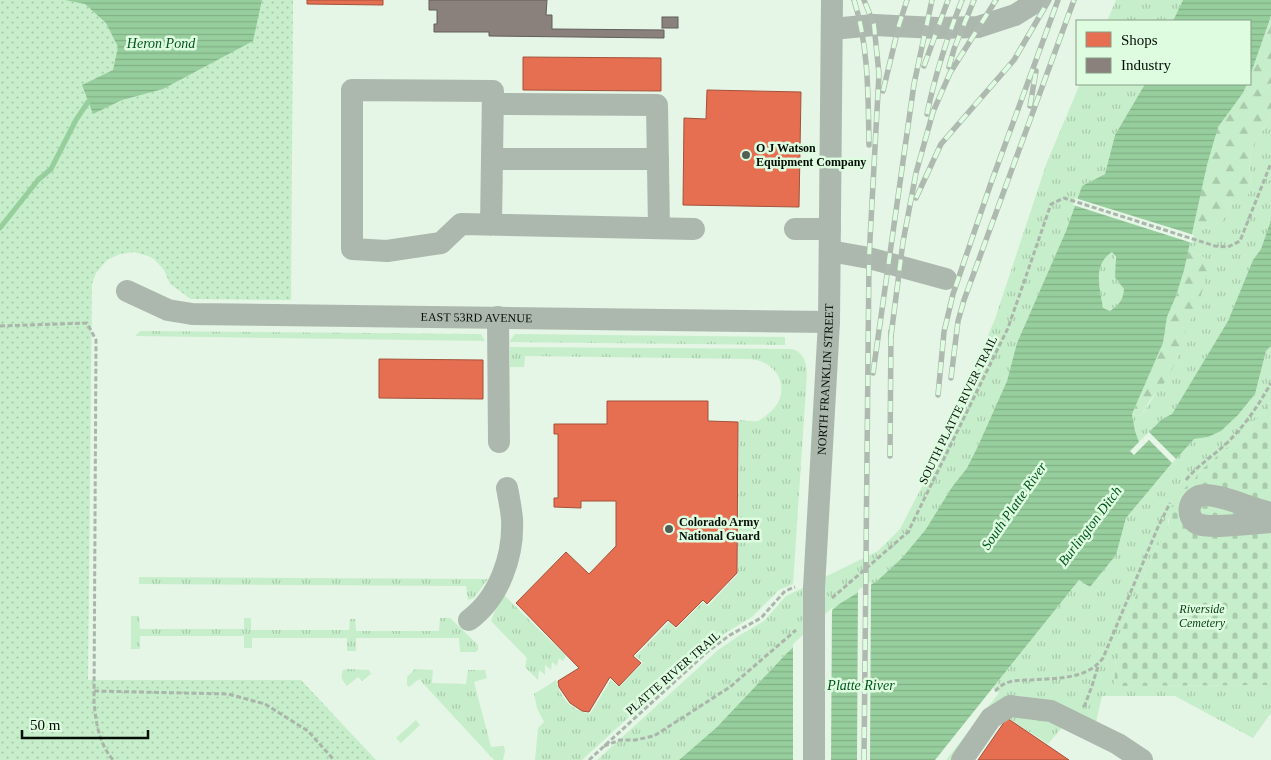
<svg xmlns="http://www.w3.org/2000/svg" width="1271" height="760" font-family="'Times New Roman',serif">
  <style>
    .grass { fill: url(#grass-tufts) }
    .forest { fill: url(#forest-firs) }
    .cemetery { fill: url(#cemetery-stones) }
    .park { fill: url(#park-dots) }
    .water { fill: url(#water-rules); fill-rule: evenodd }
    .pier { fill: #e5f5e6 }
    .shops { fill: #e76f51; stroke: #a3523a }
    .industry { fill: #8a817c; stroke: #625e59 }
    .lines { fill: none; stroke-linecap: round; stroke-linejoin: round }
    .stream { stroke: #97ce9d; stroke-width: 5 }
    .path { stroke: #aab5ab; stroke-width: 3; stroke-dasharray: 5 2.5; stroke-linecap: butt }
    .minor { stroke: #acb8ad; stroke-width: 22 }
    .rail-casing { stroke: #aebaaf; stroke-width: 5.5 }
    .rail { stroke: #defce0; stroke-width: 4; stroke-dasharray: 11; stroke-linecap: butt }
    .minor-bridge { stroke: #acb8ad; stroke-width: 22 }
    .poi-dot { fill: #535f54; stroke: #defce0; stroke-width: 2 }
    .labels { text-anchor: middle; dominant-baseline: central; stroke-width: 5; stroke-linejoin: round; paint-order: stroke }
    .poi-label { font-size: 12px; font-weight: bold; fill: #050e06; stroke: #defce0; text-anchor: start }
    .street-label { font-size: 12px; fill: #050e06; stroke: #defce0 }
    .park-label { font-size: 12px; font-style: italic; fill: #063d14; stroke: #defce0 }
    .water-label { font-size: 14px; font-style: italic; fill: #00551b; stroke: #defce0 }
  </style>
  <defs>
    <pattern id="grass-tufts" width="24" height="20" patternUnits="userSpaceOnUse" patternTransform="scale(1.25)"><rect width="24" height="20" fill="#c7eeca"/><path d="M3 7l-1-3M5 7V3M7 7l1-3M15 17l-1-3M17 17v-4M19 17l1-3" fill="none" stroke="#a9cbac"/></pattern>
    <pattern id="forest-firs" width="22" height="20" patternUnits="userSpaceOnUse" patternTransform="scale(1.25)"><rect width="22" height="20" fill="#c7eeca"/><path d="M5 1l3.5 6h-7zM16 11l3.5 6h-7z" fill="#a9cbac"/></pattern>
    <pattern id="cemetery-stones" width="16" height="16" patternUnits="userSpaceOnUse" patternTransform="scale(1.25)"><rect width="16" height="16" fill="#c7eeca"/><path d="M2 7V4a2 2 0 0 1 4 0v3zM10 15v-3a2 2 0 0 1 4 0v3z" fill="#a9cbac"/></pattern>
    <pattern id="park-dots" width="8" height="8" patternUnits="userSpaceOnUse" patternTransform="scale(1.25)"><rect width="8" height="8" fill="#c7eeca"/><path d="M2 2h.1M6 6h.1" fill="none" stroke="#a9cbac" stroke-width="1.8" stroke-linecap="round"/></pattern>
    <pattern id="water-rules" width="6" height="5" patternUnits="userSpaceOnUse" patternTransform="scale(1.25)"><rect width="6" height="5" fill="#97ce9d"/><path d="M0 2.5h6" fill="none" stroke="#81b086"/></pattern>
  </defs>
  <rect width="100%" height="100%" fill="#e5f5e6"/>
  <g class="grass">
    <polygon points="1116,0 1183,0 1173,21 1107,21"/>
    <polygon points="1080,84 1145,84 1115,135 1105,174 1082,186 1066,231 1017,343 1007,381 978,446 967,468 952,487 926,529 902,558 877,581 839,604 786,654 717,727 679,760 597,760 718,650 737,637 764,621 786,596 878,551 900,529 929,473 995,319 1047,162"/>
    <polygon points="1271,116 1271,220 1261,249 1253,260 1228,321 1172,414 1162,419 1139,442 1135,431 1132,414 1141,416 1176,362 1205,258 1188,250 1194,224 1208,228 1223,220 1232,204 1251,185 1249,163 1252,148"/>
    <path d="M1112,252C1119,262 1116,278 1124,289C1123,300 1119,305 1110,311L1103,308C1100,288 1092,265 1112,252Z"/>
    <polygon points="140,331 481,334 485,341 135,336"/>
    <polygon points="515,334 785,337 785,345 509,342"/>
    <polygon points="1271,346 1271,400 1249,428 1198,473 1194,481 1187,486 1168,520 1168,535 1160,543 1154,552 1117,642 1114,686 1271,685 1271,713 1253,738 1175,696 1102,696 1095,727 1007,698 952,760 946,760 999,693 993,688 1079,580 1090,587 1116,555 1126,518 1172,463 1194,439 1208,437 1221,431 1238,415 1255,394 1266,351"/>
    <path d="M510,347L790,349C803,350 806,362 807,373L793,584L779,590L752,617L712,641L582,760H535L538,728L544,722L537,708L534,694L556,680C561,699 571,710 590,714L611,680L619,687L643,663L636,656L669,622L676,629L703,602L708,606L738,574L739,420C744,420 753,422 758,421C761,420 765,416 768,414C793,395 781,361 750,359L525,356L524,367H510Z"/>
    <polygon points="139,577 488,579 474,598 468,600 466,586 139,584"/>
    <polygon points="502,593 566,656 563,661 559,658 557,666 552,662 551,670 545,665 545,675 539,670 538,680 525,667 527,658 491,621"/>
    <polygon points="131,616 139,616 140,629 244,629 244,618 251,618 251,630 349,630 350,619 355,619 356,631 439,631 440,618 450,618 478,645 478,650 476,652 460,652 459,638 356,638 356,651 347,651 347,638 252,638 252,648 244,648 244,636 140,636 140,649 131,649"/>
    <path d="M347,669L369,670L371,674L362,681L358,677L347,686C342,680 340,678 343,670Z"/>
    <polygon points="415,669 433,670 432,683 466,684 468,670 485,670 487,678 474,682 491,747 504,746 505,751 503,760 494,760 419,679 409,687 407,685 407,677"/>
    <polygon points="1009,712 1064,725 1048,744 1004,715"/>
    <polygon points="416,720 420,725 401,743 396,738"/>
  </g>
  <g class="forest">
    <path d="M1271,16V116L1252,148L1249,163L1251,185L1247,199L1232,204L1223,220L1208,228L1194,224C1201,192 1205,159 1217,129C1223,113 1241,102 1247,84H1250V76Z"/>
    <polygon points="1188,250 1205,258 1207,273 1200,299 1185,333 1176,362 1166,381 1150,400 1141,416 1132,414 1163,343 1167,317 1176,296"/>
  </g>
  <path class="cemetery" d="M1271,400V685L1114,686L1117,642L1154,552L1160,543L1167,535C1168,517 1173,502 1185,488C1190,482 1195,481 1198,473L1249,428Z"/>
  <polygon class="park" points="0,0 293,0 291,300 191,299 170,284 164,270 154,259 148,256 134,252 120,254 107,260 96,273 92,284 88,680 301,680 376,760 0,760"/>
  <g class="water">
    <polygon points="65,0 262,0 253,41 163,89 122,100 93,114 82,85 113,70 118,47 106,23 85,4"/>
    <polygon points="1183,0 1271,0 1271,16 1250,76 1250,21 1173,21"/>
    <path d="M1145,84H1247L1243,93L1218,127L1207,165L1184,270L1176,296L1167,317L1163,343L1132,414L1135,431L1139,442L1130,451L1134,455L1149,440L1172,463L1126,518L1116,555L1090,587L1079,580L935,760H679L717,727L786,654L839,604L877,581L902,558L926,529L952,487L967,468L978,446L1007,381L1017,343L1066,231L1082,186L1105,174L1115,135ZM1112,252L1116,257L1115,277L1124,289C1123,300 1119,305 1110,311L1103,308C1100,288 1092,265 1112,252Z"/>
    <polygon points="1271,220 1271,346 1266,351 1255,394 1238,415 1221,431 1208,437 1194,439 1176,459 1149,432 1162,419 1172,414 1228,321 1253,260 1261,249"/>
  </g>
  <g class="pier">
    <polygon points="1075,198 1194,235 1192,243 1073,205"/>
    <polygon points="871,582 870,760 857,760 858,590"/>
    <polygon points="832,608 831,760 793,760 793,644"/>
  </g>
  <g class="shops">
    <polygon points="307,0 383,0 383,5 307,4"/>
    <polygon points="523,57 661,58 661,91 523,90"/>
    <polygon points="707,90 801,92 799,207 683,205 684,118 706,119"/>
    <polygon points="379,359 483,360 483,399 379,398"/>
    <polygon points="607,401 708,401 708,421 738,422 737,573 707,604 703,600 676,627 668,620 633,656 641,663 619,686 610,677 589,712 582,711 570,703 559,687 558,681 579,668 516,603 566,552 589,574 616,546 616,501 581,501 581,508 554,507 554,498 558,498 558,434 554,434 554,424 607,424"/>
    <polygon points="1007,718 1069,760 978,760"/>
  </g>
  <g class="industry">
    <polygon points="429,0 547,0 546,15 552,15 552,29 664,30 664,38 489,36 489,32 434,32 434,24 437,24 437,10 429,10"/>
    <rect x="662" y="17" width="16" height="11"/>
  </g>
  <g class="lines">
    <polyline class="stream" points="0,228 38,180 51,169 76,120 88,102"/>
    <g class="path">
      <path d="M0,326L87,323L96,340L94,702C96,724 99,743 113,760"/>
      <path d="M1186,480C1198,465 1213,456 1227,443C1246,424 1258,406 1271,383"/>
      <polyline points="832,598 908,532 1008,328 1051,204 1064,198 1215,246 1228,247 1240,241 1271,163"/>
      <polyline points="94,691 228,694 265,704 308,731 334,760"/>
      <path d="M995,691C998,689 1001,685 1004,684C1012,680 1022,680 1031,680C1055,678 1087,680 1103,658L1158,527L1170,503"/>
      <polyline points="1084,707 1092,686 1098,666"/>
      <polyline points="604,746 620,740 635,740 654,736 730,687 796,630"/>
      <polyline points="589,760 707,652 730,635 761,618 785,591 795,587"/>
    </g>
    <g class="minor">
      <polyline points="832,29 874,25 937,28 978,27 1015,15 1039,0"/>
      <polyline points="493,104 657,105 659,228"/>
      <polyline points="492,159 658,159"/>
      <path d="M491,225L493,91L352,90V249L387,251L441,243L461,224C538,226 616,227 694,229"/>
      <polyline points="795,229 830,229"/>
      <polyline points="830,251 869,258 946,279"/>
      <path id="s1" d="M127,291L168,310L192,314L829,322"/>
      <polyline points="498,317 499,442"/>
      <path d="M1271,513C1252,509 1223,495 1205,495C1188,495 1184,517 1198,524C1211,529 1256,523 1271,522"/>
      <path id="s2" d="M814,588L829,322L832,0"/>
      <path d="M469,620C499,598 514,556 512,519C511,509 509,498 507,488"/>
      <polyline points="962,760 991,718 1010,706 1051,711 1118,744 1142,760"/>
    </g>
    <defs>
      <g id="rail">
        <path d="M854,0C869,48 868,95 869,145"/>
        <polyline points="924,66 948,0"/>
        <polyline points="949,67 954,49 974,0"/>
        <polyline points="883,91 899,25 907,0"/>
        <polyline points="1030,106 1036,71"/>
        <path d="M927,114C935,75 947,38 962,0"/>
        <polyline points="916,198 941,144 1014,60 1049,0"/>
        <polyline points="891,336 903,242 916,173 933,112 950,73 996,0"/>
        <polyline points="873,373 914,84 932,0"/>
        <polyline points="951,378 958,321 964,300 1074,0"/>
        <polyline points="938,395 944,332 953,294 991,183 1058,0"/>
        <polyline points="890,456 891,331"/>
        <polyline points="864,760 869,258 879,74 874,25 864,0"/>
      </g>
    </defs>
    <use href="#rail" class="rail-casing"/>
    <use href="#rail" class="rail"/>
    <polyline class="minor-bridge" points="814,760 814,588"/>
  </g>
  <g class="poi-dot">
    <circle cx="746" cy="155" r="5"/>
    <circle cx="669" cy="529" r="5"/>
  </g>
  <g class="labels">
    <g class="poi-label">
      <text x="756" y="148">O J Watson<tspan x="756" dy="14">Equipment Company</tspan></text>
      <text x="679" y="522">Colorado Army<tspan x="679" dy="14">National Guard</tspan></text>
    </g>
    <g class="street-label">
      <text stroke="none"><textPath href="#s1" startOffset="354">EAST 53RD AVENUE</textPath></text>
      <text stroke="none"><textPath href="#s2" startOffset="209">NORTH FRANKLIN STREET</textPath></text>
      <text transform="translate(958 410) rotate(-64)">SOUTH PLATTE RIVER TRAIL</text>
      <text transform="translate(673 673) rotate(-41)">PLATTE RIVER TRAIL</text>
    </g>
    <g class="park-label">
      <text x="1202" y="609">Riverside<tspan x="1202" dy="14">Cemetery</tspan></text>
    </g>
    <g class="water-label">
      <text x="161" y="43">Heron Pond</text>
      <text transform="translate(1014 506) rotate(-55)">South Platte River</text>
      <text transform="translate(1090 526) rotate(-53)">Burlington Ditch</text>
      <text x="861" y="685">Platte River</text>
    </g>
  </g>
  <rect x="1076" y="20" width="175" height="65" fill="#defce0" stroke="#879d89"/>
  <rect x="1086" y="32" width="25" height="15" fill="#e76f51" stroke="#879d89"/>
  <text x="1121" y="45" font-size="15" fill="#050e06">Shops</text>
  <rect x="1086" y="58" width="25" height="15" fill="#8a817c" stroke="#879d89"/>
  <text x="1121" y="70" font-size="15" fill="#050e06">Industry</text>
  <path d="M22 730v8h126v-8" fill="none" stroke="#050e06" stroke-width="2.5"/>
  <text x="30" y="730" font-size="15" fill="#050e06" stroke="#defce0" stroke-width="4" paint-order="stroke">50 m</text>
</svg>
